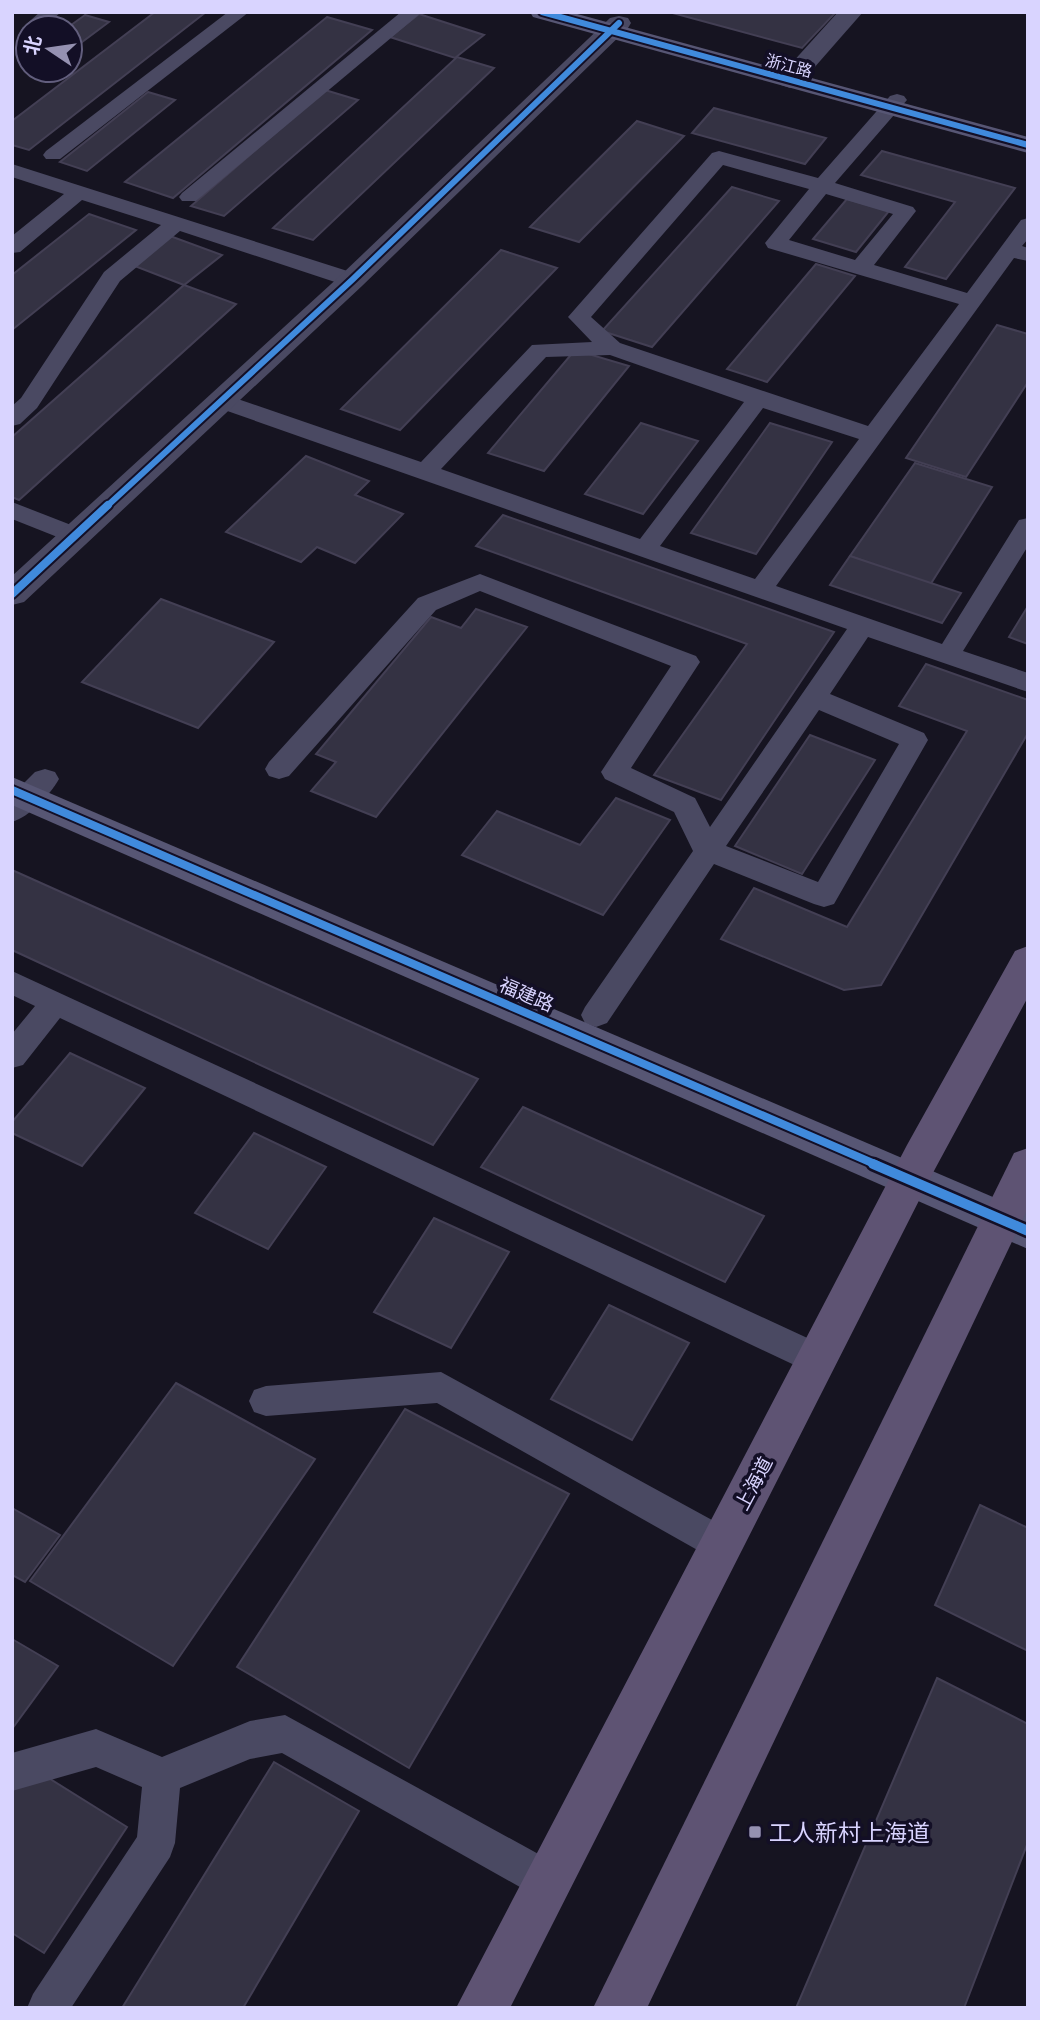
<svg xmlns="http://www.w3.org/2000/svg" width="1040" height="2020" font-family="Commissioner,'Noto Sans SC',sans-serif">
  <style>
    .building { fill: #343243; stroke: #433f54; stroke-width: 2 }
    .lines { fill: none; stroke-linecap: round; stroke-linejoin: round }
    .lane { fill: #4a4962; fill-rule: evenodd }
    .street { fill: #4a4962; fill-rule: evenodd }
    .secondary { fill: #575674; fill-rule: evenodd }
    .primary { fill: #5e5373; fill-rule: evenodd }
    .cycleway-far2-casing { stroke: #130f26; stroke-width: 10 }
    .cycleway-far1-casing { stroke: #130f26; stroke-width: 12 }
    .cycleway-casing { stroke: #130f26; stroke-width: 15 }
    .cycleway-far2 { stroke: #408adc; stroke-width: 6 }
    .cycleway-far1 { stroke: #408adc; stroke-width: 8 }
    .cycleway { stroke: #408adc; stroke-width: 10 }
    .poi-dot { fill: #9591b1; stroke: #130f26; stroke-width: 2.5 }
    .labels { text-anchor: middle; dominant-baseline: central; stroke-width: 7; stroke-linejoin: round; paint-order: stroke }
    .far-street-label { font-size: 16px; fill: #d9d4ff; stroke: #130f26 }
    .street-label { font-size: 19px; fill: #d9d4ff; stroke: #130f26 }
    .near-poi-label { font-size: 23px; fill: #d9d4ff; stroke: #130f26; text-anchor: start }
  </style>
  <rect width="100%" height="100%" fill="#161421"/>
  <g class="building">
    <polygon points="155,12 206,12 29,150 12,145 12,121"/>
    <polygon points="669,12 836,12 802,48"/>
    <polygon points="419,14 484,35 455,58 390,37"/>
    <polygon points="85,15 109,22 70,51 70,28 67,28"/>
    <polygon points="327,17 372,30 173,198 125,182"/>
    <polygon points="457,57 494,68 313,240 273,228"/>
    <polygon points="325,90 358,100 224,216 191,206"/>
    <polygon points="148,92 175,100 87,171 60,162"/>
    <polygon points="714,108 826,138 805,164 692,133"/>
    <polygon points="637,121 684,136 579,242 530,227"/>
    <polygon points="882,151 1015,188 946,279 905,267 955,202 861,175"/>
    <polygon points="732,187 779,201 652,347 602,331"/>
    <polygon points="847,199 889,211 856,252 813,239"/>
    <polygon points="89,214 136,230 12,330 12,275"/>
    <polygon points="170,236 222,255 184,285 132,265"/>
    <polygon points="501,250 557,268 400,430 341,409"/>
    <polygon points="816,264 855,276 767,382 727,369"/>
    <polygon points="184,285 236,304 19,500 12,497 12,437"/>
    <polygon points="997,325 1028,334 1028,382 966,477 906,458"/>
    <polygon points="575,350 629,366 544,471 488,453"/>
    <polygon points="641,423 698,441 643,514 585,494"/>
    <polygon points="770,423 832,442 756,554 691,533"/>
    <polygon points="306,456 369,481 355,495 403,514 355,563 317,547 301,562 226,532"/>
    <polygon points="915,463 992,487 930,585 850,556"/>
    <polygon points="503,515 834,632 721,800 654,775 747,644 476,546"/>
    <polygon points="850,556 961,593 942,623 830,585"/>
    <polygon points="161,599 274,642 198,728 82,682"/>
    <polygon points="1028,606 1028,644 1009,637"/>
    <polygon points="476,609 527,627 376,817 311,791 336,762 316,754 431,617 461,628"/>
    <polygon points="926,664 1028,700 1028,733 881,985 844,990 721,939 754,888 847,927 967,731 899,706"/>
    <polygon points="810,735 875,760 802,874 735,846"/>
    <polygon points="616,798 670,820 603,915 462,855 497,811 580,845"/>
    <polygon points="12,870 478,1079 433,1145 12,950"/>
    <polygon points="70,1053 145,1088 82,1166 12,1133 12,1122"/>
    <polygon points="523,1107 764,1216 725,1282 481,1167"/>
    <polygon points="254,1133 326,1167 268,1249 195,1213"/>
    <polygon points="434,1218 509,1252 451,1348 374,1312"/>
    <polygon points="609,1305 689,1343 632,1440 551,1399"/>
    <polygon points="176,1383 315,1459 173,1666 30,1581"/>
    <polygon points="405,1409 569,1494 409,1768 237,1667"/>
    <polygon points="980,1505 1028,1528 1028,1651 935,1605"/>
    <polygon points="12,1508 60,1535 25,1582 12,1575"/>
    <polygon points="12,1639 58,1666 12,1729"/>
    <polygon points="937,1678 1028,1724 1028,1842 964,2008 796,2008"/>
    <polygon points="274,1762 359,1811 243,2008 122,2008"/>
    <polygon points="31,1767 127,1827 44,1953 12,1933 12,1768"/>
  </g>
  <g class="lines">
    <g class="lane">
      <polygon points="40,12 61,12 43,28 28,28 28,33 24,32 22,28"/>
      <polygon points="228,12 249,12 60,159 46,159 43,155 46,151"/>
      <polygon points="401,12 422,12 196,201 182,201 179,197 182,193"/>
      <path d="M897,94L904,96L907,100L835,183L913,207L916,211L874,265L967,293L1021,220L1028,218V239L1022,246L1028,248V261L1014,258L776,586L942,644L1019,520L1028,518V546L963,651L1028,673V692L868,637L830,694L924,733L928,740L834,904L824,907L814,904L714,864L607,1023L596,1027L585,1023L581,1015L585,1007L693,851L674,812L605,779L601,772L671,666L480,591L436,610L289,776L279,779L269,776L265,769L269,762L418,598L480,574L696,656L700,662L631,768L695,798L710,827L847,629L213,406L209,401L213,396H229L421,462L532,345L592,342L568,317L712,153L719,151L818,178L890,96ZM723,165L809,189L765,243L768,248L959,304L868,426L620,343L591,317ZM826,194L893,214L855,260L789,240ZM610,355L744,402L640,539L441,469L546,357ZM763,408L859,439L755,579L660,546ZM819,710L899,744L818,882L726,846Z"/>
      <polygon points="12,164 360,275 363,280 360,285 344,285 180,231 120,281 37,408 20,424 12,426 12,406 21,398 104,272 161,225 82,200 20,252 12,253 12,236 64,194 12,177"/>
      <polygon points="12,502 84,530 87,536 84,542 75,544 12,519"/>
      <path d="M45,769L55,772L59,779C50,795 29,817 12,822V795L35,772Z"/>
      <polygon points="12,971 829,1348 834,1359 829,1370 817,1374 805,1370 60,1018 23,1065 12,1068 12,1034 35,1006 12,995"/>
      <polygon points="441,1372 734,1532 739,1544 734,1556 721,1561 708,1556 437,1403 266,1416 254,1412 249,1401 254,1390 266,1386"/>
      <polygon points="285,1715 562,1867 568,1881 562,1895 548,1901 534,1895 282,1753 250,1759 180,1788 175,1843 170,1857 71,2008 27,2008 33,1994 137,1837 142,1787 96,1767 12,1791 12,1753 96,1729 162,1757 250,1721"/>
    </g>
    <g class="street">
      <polygon points="838,12 863,12 799,85 790,88 781,85 777,80 781,75"/>
      <polygon points="619,16 628,18 631,23 628,28 362,286 24,602 12,605 12,576 342,274 610,18"/>
    </g>
    <g class="secondary">
      <polygon points="530,12 570,12 1028,137 1028,153 533,17"/>
      <polygon points="12,777 1028,1212 1028,1249 12,805"/>
    </g>
    <g class="primary">
      <polygon points="1028,946 1028,997 935,1169 510,2008 456,2008 907,1145 1015,951"/>
      <polygon points="1028,1148 1028,1208 647,2008 593,2008 1014,1153"/>
    </g>
    <defs>
      <g id="cycleway-far2">
        <polyline points="542,12 1028,145"/>
        <polyline points="106,507 352,280 619,23"/>
      </g>
      <g id="cycleway-far1">
        <polyline points="12,594 108,505"/>
        <polyline points="12,790 877,1165"/>
      </g>
      <polyline id="cycleway" points="873,1164 1028,1231"/>
    </defs>
    <use href="#cycleway-far2" class="cycleway-far2-casing"/>
    <use href="#cycleway-far1" class="cycleway-far1-casing"/>
    <use href="#cycleway" class="cycleway-casing"/>
    <use href="#cycleway-far2" class="cycleway-far2"/>
    <use href="#cycleway-far1" class="cycleway-far1"/>
    <use href="#cycleway" class="cycleway"/>
  </g>
  <rect class="poi-dot" x="748" y="1825" width="14" height="14" rx="3.5"/>
  <g class="labels">
    <g class="far-street-label">
      <text transform="translate(789 65) rotate(15)">浙江路</text>
    </g>
    <g class="street-label">
      <text transform="translate(527 994) rotate(23)">福建路</text>
      <text transform="translate(753 1483) rotate(-62)">上海道</text>
    </g>
    <g class="near-poi-label">
      <text x="769" y="1832">工人新村上海道</text>
    </g>
  </g>
  <rect width="1040" height="2020" fill="none" stroke="#d9d4ff" stroke-width="28"/>
  <g transform="translate(49 49) rotate(283)"><circle r="33" fill="#130f26" stroke="#625e7d" stroke-width="2"/>
  <path d="M0-5L12 26L0 18L-12 26Z" fill="#9591b1"/>
  <text y="-10" font-size="19" font-weight="bold" text-anchor="middle" fill="#d9d4ff">北</text>
  </g>
</svg>
